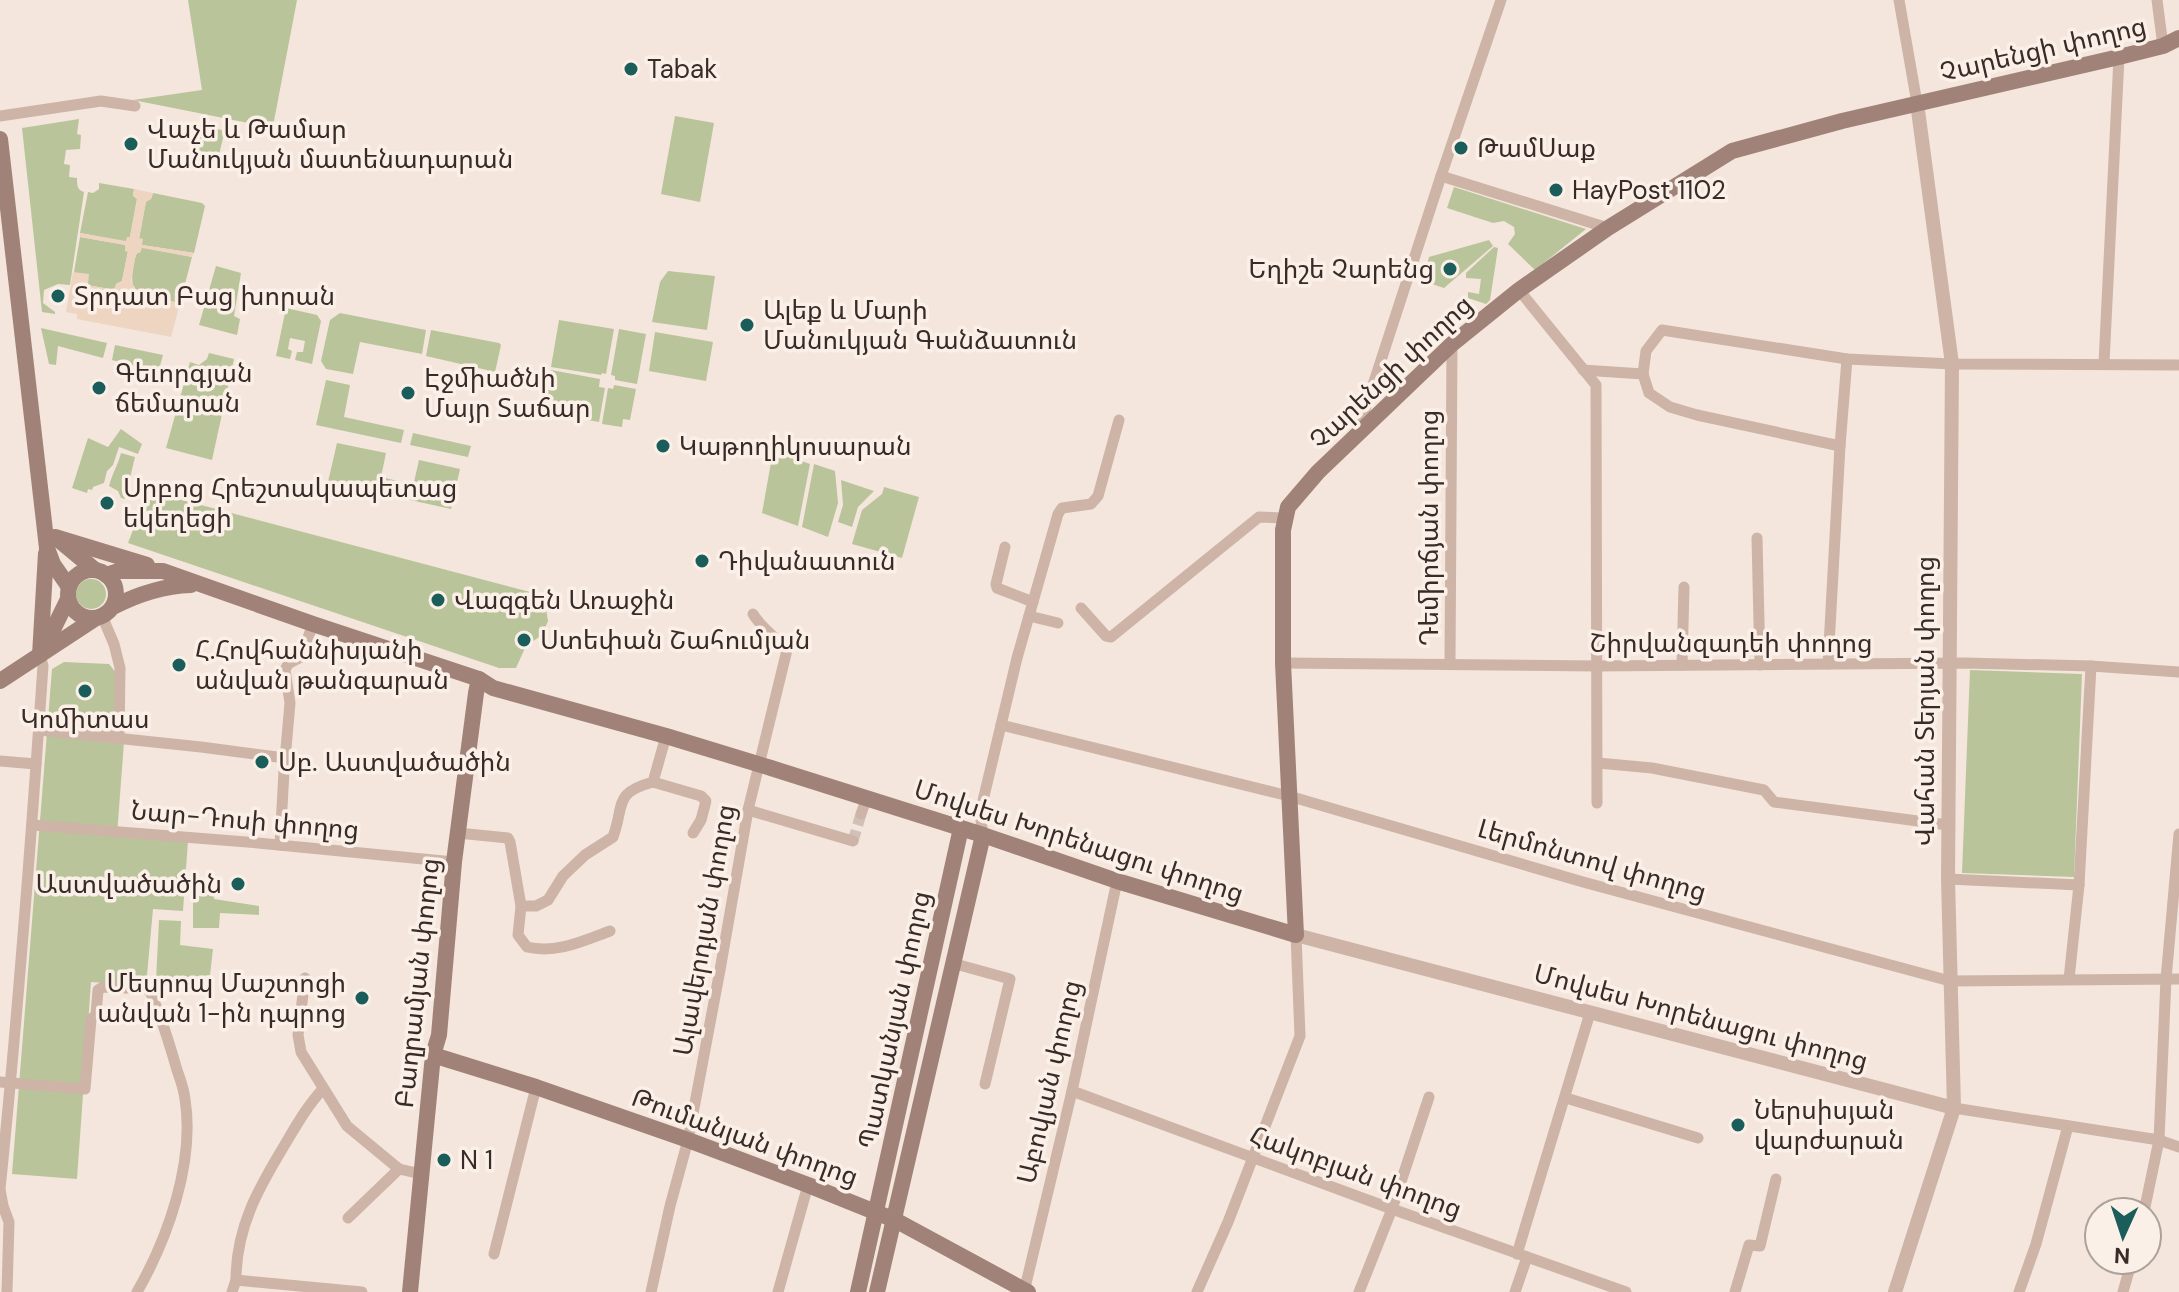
<svg xmlns="http://www.w3.org/2000/svg" width="2179" height="1292" font-family="'DM Sans','Noto Sans Armenian',sans-serif">
  <style>
    .green { fill: #bac49a }
    .plaza { fill: #edd5c2 }
    .lines { fill: none; stroke-linecap: round; stroke-linejoin: round }
    .minor-tunnel { stroke: #cfc1b8; stroke-width: 11; stroke-dasharray: 11 5.5; stroke-linecap: butt }
    .minor { stroke: #cdb4a7; stroke-width: 11 }
    .tertiary { stroke: #cdb4a7; stroke-width: 14 }
    .secondary { stroke: #a18278; stroke-width: 16 }
    .poi-dot { fill: #1a5d5a; stroke: #fbf0e8; stroke-width: 3 }
    .labels { text-anchor: middle; dominant-baseline: central; stroke-width: 7; stroke-linejoin: round; paint-order: stroke }
    .street-label { font-size: 26px; fill: #392b28; stroke: #fbf0e8 }
    .poi-label { font-size: 26px; fill: #392b28; stroke: #fbf0e8; text-anchor: start }
  </style>
  <rect width="100%" height="100%" fill="#f4e6dc"/>
  <g class="green">
    <polygon points="188,0 297,0 274,121 268,127 133,100 202,90"/>
    <polygon points="675,116 714,123 700,202 661,194"/>
    <path d="M79,119L77,134L81,135L80,149L66,150L64,164L70,165L69,177L77,178C77,185 77,190 84,192L70,285L58,284L44,290L43,303L55,312V314L42,312L22,128Z"/>
    <polygon points="190,125 222,130 224,134 217,163 191,160 194,136 189,134"/>
    <polygon points="99,183 134,189 133,195 137,199 130,237 126,242 80,233 88,192 93,193 99,189"/>
    <polygon points="1454,187 1586,229 1535,270 1508,244 1515,234 1514,227 1504,221 1493,223 1447,208"/>
    <polygon points="153,193 202,203 205,206 194,253 142,245 139,239 146,201 151,199"/>
    <polygon points="80,237 126,245 128,251 122,281 116,284 115,290 87,285 74,272"/>
    <polygon points="1489,240 1493,246 1444,288 1423,281 1429,257"/>
    <path d="M141,247L192,257L180,303L134,294C131,280 131,259 141,247Z"/>
    <polygon points="1494,247 1498,248 1490,300 1486,304 1468,298 1468,292 1479,294 1481,279 1466,278 1466,273"/>
    <polygon points="216,266 241,273 234,316 240,319 237,335 199,325"/>
    <polygon points="668,271 715,276 707,330 652,322 660,282"/>
    <polygon points="286,308 317,315 321,321 312,364 295,360 297,352 303,352 305,341 290,338 288,349 292,351 290,359 276,356"/>
    <polygon points="340,313 426,330 422,354 360,342 353,374 326,369 321,361 330,320"/>
    <polygon points="559,320 614,329 606,374 602,373 601,375 551,367"/>
    <polygon points="41,328 107,343 103,358 58,346 56,365 49,364"/>
    <polygon points="619,329 646,334 637,384 615,380 615,376 611,375"/>
    <polygon points="431,330 499,343 501,345 494,377 486,376 487,370 426,356"/>
    <polygon points="655,332 713,342 706,381 649,371"/>
    <polygon points="115,345 163,355 158,373 112,360"/>
    <polygon points="209,353 234,359 212,460 166,448 190,362 199,365 207,359"/>
    <polygon points="551,370 600,379 599,387 605,388 599,422 549,413 549,408 544,407"/>
    <polygon points="326,380 350,385 344,417 404,430 401,443 316,425"/>
    <polygon points="614,385 636,389 630,420 623,419 622,427 602,424 608,388 613,389"/>
    <polygon points="121,429 142,444 138,454 119,447 113,465 107,471 104,483 93,487 92,490 88,489 87,493 72,488 88,438 108,447"/>
    <polygon points="413,433 471,446 468,457 410,445"/>
    <polygon points="337,443 386,453 381,477 406,483 402,499 328,482"/>
    <polygon points="773,451 810,464 798,526 762,513"/>
    <path d="M121,453L135,457L125,499L121,498L118,491L109,486C112,474 118,465 121,453Z"/>
    <polygon points="419,460 460,469 451,509 410,500"/>
    <polygon points="814,464 835,471 838,503 828,537 802,527"/>
    <polygon points="841,480 874,491 858,507 852,527 838,522 843,505"/>
    <polygon points="884,487 919,497 902,558 852,544 862,510 882,494"/>
    <polygon points="148,491 534,593 546,609 548,621 542,635 526,646 516,668 499,668 128,543"/>
    <circle cx="91" cy="594" r="15"/>
    <polygon points="64,662 109,664 117,674 124,742 117,835 188,841 183,911 153,909 146,986 91,982 77,1179 12,1174 52,669"/>
    <polygon points="1970,670 2082,674 2074,877 1962,873"/>
    <polygon points="193,889 215,891 214,899 259,906 259,915 220,913 219,928 193,928"/>
    <polygon points="159,920 181,921 180,945 213,949 210,975 156,981"/>
  </g>
  <polygon class="plaza" points="134,189 153,193 151,199 146,202 139,238 143,239 142,245 194,253 192,257 142,248 140,253 136,253 131,282 135,287 134,294 180,303 171,337 77,319 77,314 66,312 73,272 89,274 88,285 114,290 116,284 122,281 128,252 125,251 125,245 80,237 80,233 126,241 127,237 130,237 137,199 133,196"/>
  <g class="lines">
    <polyline class="minor-tunnel" points="853,841 861,814"/>
    <g class="minor">
      <polyline points="1899,0 1917,103"/>
      <polyline points="2157,0 2163,46"/>
      <polyline points="0,116 101,101 135,106"/>
      <polyline points="1441,176 1501,0"/>
      <polyline points="1519,290 1596,385 1597,803"/>
      <polyline points="2104,363 2119,57"/>
      <polyline points="1583,370 1643,374 1649,393 1670,407 1697,415 1840,446"/>
      <polyline points="1643,374 1646,351 1662,330 1847,359 1952,364 2179,365"/>
      <polyline points="1358,431 1441,176 1608,228"/>
      <polyline points="1757,538 1760,665"/>
      <polyline points="1005,547 996,584 997,588 1033,602"/>
      <polyline points="1081,608 1106,636 1111,637 1259,517 1284,518"/>
      <polyline points="102,616 114,644 120,668 119,738"/>
      <polyline points="1029,616 1058,623"/>
      <polyline points="1283,663 1597,666 1965,663 2091,666 2179,672"/>
      <polyline points="1450,664 1452,344"/>
      <polyline points="1828,664 1840,446 1847,359"/>
      <polyline points="1682,665 1684,587"/>
      <polyline points="1001,725 1289,796 1583,882 1950,981 2179,979"/>
      <polyline points="39,730 201,747 285,758"/>
      <polyline points="0,761 36,764"/>
      <polyline points="1598,763 1652,768 1764,790 1774,802 1948,825"/>
      <polyline points="653,782 701,796 706,801 701,820 693,833"/>
      <polyline points="748,810 853,841"/>
      <polyline points="861,814 867,797"/>
      <polyline points="32,825 258,843 454,862"/>
      <path d="M458,833L508,838L510,842L521,906L518,935L527,947C556,954 583,941 610,931"/>
      <polyline points="983,835 980,813 1017,658 1058,514 1062,508 1091,504 1098,496 1119,420"/>
      <polyline points="280,845 284,771 290,703 285,670 288,664 301,657 313,624"/>
      <polyline points="1948,879 2079,885"/>
      <path d="M521,906H536L548,900L563,876L585,855L613,837C625,804 613,793 653,782L666,736"/>
      <polyline points="952,963 1010,979 985,1084"/>
      <polyline points="305,978 298,1035 301,1052 347,1126 399,1169 421,1174"/>
      <polyline points="2069,979 2079,885 2091,666"/>
      <path d="M0,1082L85,1089L91,1019L96,1015L98,990L103,987L149,989C161,1015 169,1042 177,1070C180,1079 184,1089 185,1099C195,1162 168,1238 137,1292"/>
      <polyline points="1072,1091 1392,1209 1626,1292"/>
      <polyline points="1566,1098 1698,1138"/>
      <polyline points="1954,1108 2159,1140 2179,1147"/>
      <polyline points="2144,1212 2159,1140 2166,979 2179,834"/>
      <polyline points="348,1218 399,1169"/>
      <polyline points="494,1254 536,1087"/>
      <polyline points="1517,1254 1590,1013"/>
      <path d="M236,1280C236,1228 258,1189 284,1146C296,1126 307,1106 323,1089"/>
      <path d="M7,1292L9,1222L3,1206L0,1189C18,1015 31,841 43,666L40,655"/>
      <polyline points="232,1292 236,1280 362,1292"/>
      <path d="M651,1292L670,1206L688,1140L720,970L748,810L787,650C776,637 762,629 753,614"/>
      <polyline points="778,1292 808,1185"/>
      <polyline points="1024,1292 1072,1091 1117,881"/>
      <polyline points="1197,1292 1228,1222 1300,1036 1296,935"/>
      <polyline points="1359,1292 1392,1209 1429,1097"/>
      <polyline points="1515,1292 1527,1257"/>
      <polyline points="1735,1292 1749,1245 1760,1246 1776,1179"/>
      <polyline points="2019,1292 2036,1244 2068,1126"/>
      <polyline points="2123,1292 2132,1260"/>
    </g>
    <g class="tertiary">
      <polyline points="1296,935 1954,1108"/>
      <polyline points="1895,1292 1954,1108 1948,879 1952,364 1917,103"/>
    </g>
    <g class="secondary">
      <polyline points="0,139 47,548 53,564 69,587"/>
      <polyline points="55,537 147,565"/>
      <polyline points="59,540 95,570"/>
      <circle cx="92" cy="594" r="24"/>
      <polyline points="106,575 118,571 163,571 313,624 479,679 493,688 666,736 771,768 983,835 1117,881 1296,935 1283,663 1283,530 1288,507 1318,472 1452,344 1519,290 1608,228 1732,151 1842,121 2119,57 2163,46 2179,38"/>
      <path d="M113,607C138,594 162,586 191,585"/>
      <polyline points="44,648 68,599"/>
      <polyline points="40,655 46,553"/>
      <polyline points="0,681 96,618"/>
      <polyline points="433,1055 536,1087 688,1140 808,1185 895,1220 1028,1292"/>
      <polyline points="410,1292 433,1055 439,1035 454,862 476,693 479,679"/>
      <polyline points="858,1292 961,828"/>
      <polyline points="877,1292 983,835"/>
    </g>
  </g>
  <g class="poi-dot">
    <circle cx="631" cy="69" r="8"/>
    <circle cx="131" cy="144" r="8"/>
    <circle cx="1461" cy="148" r="8"/>
    <circle cx="1556" cy="190" r="8"/>
    <circle cx="1450" cy="269" r="8"/>
    <circle cx="58" cy="296" r="8"/>
    <circle cx="747" cy="325" r="8"/>
    <circle cx="99" cy="388" r="8"/>
    <circle cx="408" cy="393" r="8"/>
    <circle cx="663" cy="446" r="8"/>
    <circle cx="107" cy="503" r="8"/>
    <circle cx="702" cy="561" r="8"/>
    <circle cx="438" cy="600" r="8"/>
    <circle cx="524" cy="640" r="8"/>
    <circle cx="179" cy="665" r="8"/>
    <circle cx="85" cy="691" r="8"/>
    <circle cx="262" cy="762" r="8"/>
    <circle cx="238" cy="884" r="8"/>
    <circle cx="362" cy="998" r="8"/>
    <circle cx="1738" cy="1125" r="8"/>
    <circle cx="444" cy="1160" r="8"/>
  </g>
  <g class="labels">
    <g class="street-label">
      <text transform="translate(2043 49) rotate(-13)">Չարենցի փողոց</text>
      <text transform="translate(1391 372) rotate(-43)">Չարենցի փողոց</text>
      <text transform="translate(1429 528) rotate(-90)">Դեմիրճյան փողոց</text>
      <text x="1731" y="643">Շիրվանզադեի փողոց</text>
      <text transform="translate(1925 701) rotate(-90)">Վահան Տերյան փողոց</text>
      <text transform="translate(245 820) rotate(5)">Նար-Դոսի փողոց</text>
      <text transform="translate(1079 841) rotate(18)">Մովսես Խորենացու փողոց</text>
      <text transform="translate(1592 860) rotate(16)">Լերմոնտով փողոց</text>
      <text transform="translate(704 930) rotate(-80)">Ալավերդյան փողոց</text>
      <text transform="translate(417 983) rotate(-84)">Բաղրամյան փողոց</text>
      <text transform="translate(1701 1017) rotate(15)">Մովսես Խորենացու փողոց</text>
      <text transform="translate(894 1020) rotate(-78)">Պատկանյան փողոց</text>
      <text transform="translate(1049 1082) rotate(-77)">Աբովյան փողոց</text>
      <text transform="translate(745 1137) rotate(20)">Թումանյան փողոց</text>
      <text transform="translate(1356 1172) rotate(20)">Հակոբյան փողոց</text>
    </g>
    <g class="poi-label">
      <text x="647" y="69">Tabak</text>
      <text x="147" y="129">Վաչե և Թամար<tspan x="147" dy="30">Մանուկյան մատենադարան</tspan></text>
      <text x="1477" y="148">ԹամՍաք</text>
      <text x="1572" y="190">HayPost 1102</text>
      <text x="1434" y="269" text-anchor="end">Եղիշե Չարենց</text>
      <text x="74" y="296">Տրդատ Բաց խորան</text>
      <text x="763" y="310">Ալեք և Մարի<tspan x="763" dy="30">Մանուկյան Գանձատուն</tspan></text>
      <text x="115" y="373">Գեւորգյան<tspan x="115" dy="30">ճեմարան</tspan></text>
      <text x="424" y="378">Էջմիածնի<tspan x="424" dy="30">Մայր Տաճար</tspan></text>
      <text x="679" y="446">Կաթողիկոսարան</text>
      <text x="123" y="488">Սրբոց Հրեշտակապետաց<tspan x="123" dy="30">եկեղեցի</tspan></text>
      <text x="718" y="561">Դիվանատուն</text>
      <text x="454" y="600">Վազգեն Առաջին</text>
      <text x="540" y="640">Ստեփան Շահումյան</text>
      <text x="195" y="650">Հ.Հովհաննիսյանի<tspan x="195" dy="30">անվան թանգարան</tspan></text>
      <text x="85" y="719" text-anchor="middle">Կոմիտաս</text>
      <text x="278" y="762">Սբ. Աստվածածին</text>
      <text x="222" y="884" text-anchor="end">Աստվածածին</text>
      <text x="346" y="983" text-anchor="end">Մեսրոպ Մաշտոցի<tspan x="346" dy="30">անվան 1-ին դպրոց</tspan></text>
      <text x="1754" y="1110">Ներսիսյան<tspan x="1754" dy="30">վարժարան</tspan></text>
      <text x="460" y="1160">N 1</text>
    </g>
  </g>
  <g transform="translate(2123 1236) rotate(183)"><circle r="38" fill="#fbf0e8" stroke="#ada19b" stroke-width="2"/>
  <path d="M0-6L14 30L0 20L-14 30Z" fill="#1a5d5a"/>
  <text y="-12" font-size="22" font-weight="bold" text-anchor="middle" fill="#392b28">N</text>
  </g>
</svg>
